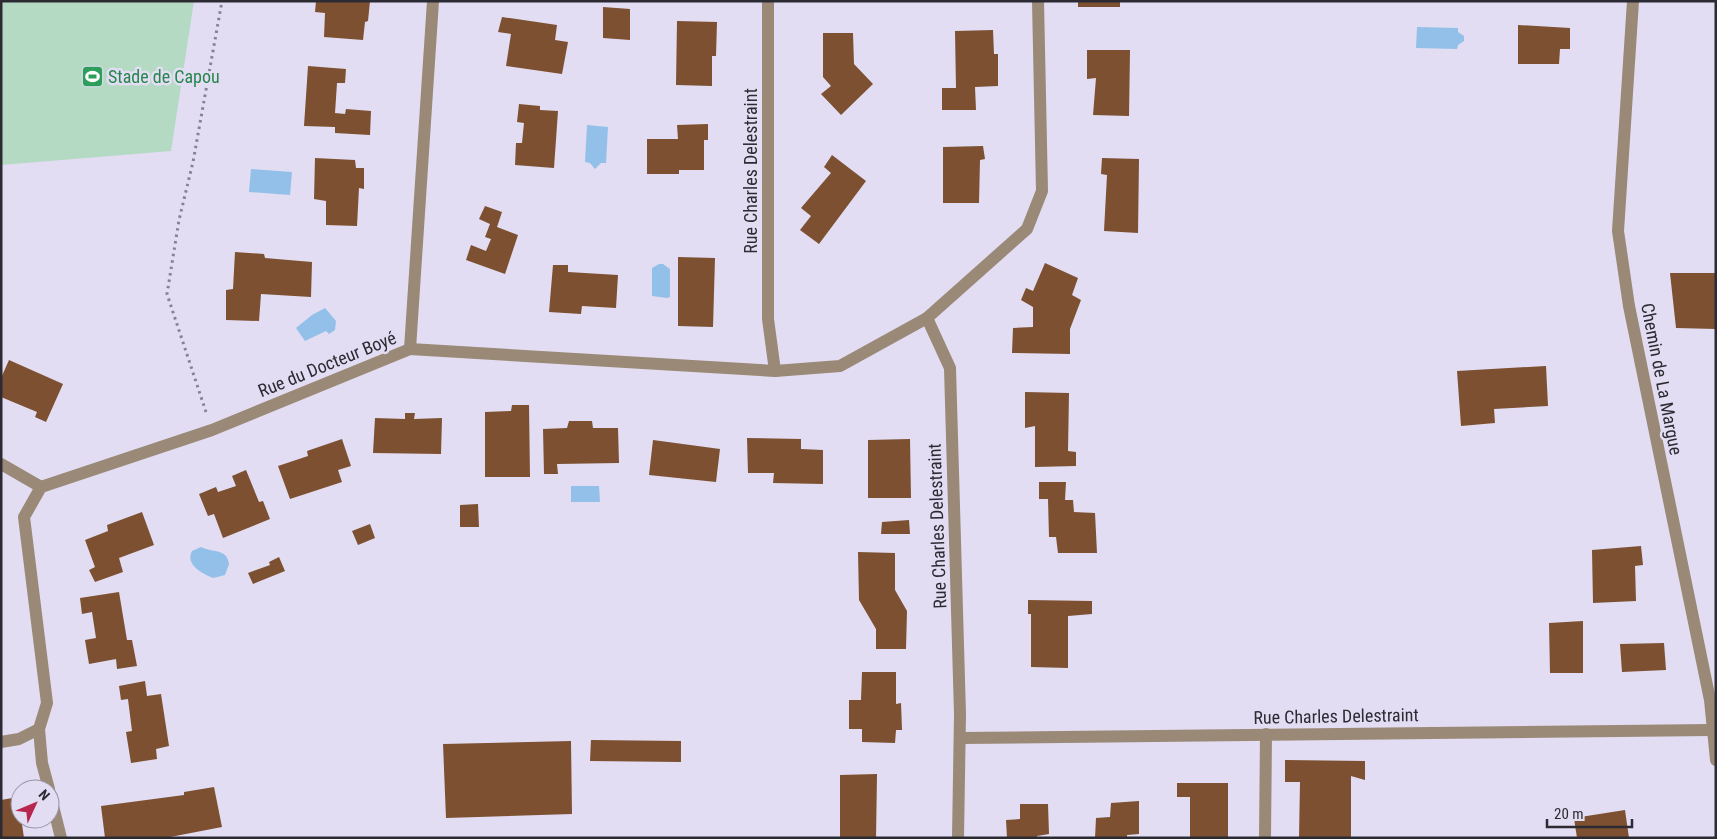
<svg xmlns="http://www.w3.org/2000/svg" width="1717" height="839" font-family="'Roboto Condensed',sans-serif">
  <style>
    .garden { fill: #b4dac3 }
    .water { fill: #93c0e8 }
    .building { fill: #7c5030 }
    .lines { fill: none; stroke-linecap: round; stroke-linejoin: round }
    .path { stroke: #868291; stroke-width: 3; stroke-dasharray: 2.5 4; stroke-linecap: butt }
    .minor { stroke: #9a8976; stroke-width: 12 }
    .labels { text-anchor: middle; dominant-baseline: central; stroke-width: 5; stroke-linejoin: round; paint-order: stroke }
    .leisure-label { font-size: 18px; fill: #27864d; stroke: #e2ddf2; text-anchor: start }
    .street-label { font-size: 18px; fill: #2c2a32; stroke: #e2ddf2 }
  </style>
  <rect width="100%" height="100%" fill="#e2ddf2"/>
  <polygon class="garden" points="1,1 194,1 171,151 1,165"/>
  <g class="water">
    <polygon points="1417,27 1458,28 1458,32 1464,36 1464,41 1458,45 1457,49 1416,48"/>
    <polygon points="587,125 608,127 606,163 601,163 595,169 590,163 585,162"/>
    <polygon points="251,169 292,172 290,195 249,192"/>
    <polygon points="659,264 663,264 670,269 670,297 667,298 652,296 652,268"/>
    <polygon points="325,308 336,321 335,330 329,334 326,331 305,341 296,328 312,315"/>
    <polygon points="571,486 599,486 600,502 571,502"/>
    <path d="M201,547C213,553 227,548 229,564L225,575L213,578C201,573 185,564 192,551Z"/>
  </g>
  <g class="building">
    <polygon points="316,1 370,1 368,21 365,22 363,40 324,37 325,13 315,12"/>
    <rect x="1078" y="1" width="42" height="6"/>
    <polygon points="603,7 630,9 630,40 603,38"/>
    <polygon points="502,17 557,25 555,40 568,42 562,74 506,66 511,34 498,32"/>
    <polygon points="677,21 717,22 716,56 712,56 712,86 676,85"/>
    <polygon points="1518,25 1570,28 1570,49 1560,49 1559,64 1518,64"/>
    <polygon points="993,30 994,54 998,54 998,86 975,87 976,110 942,110 942,88 956,88 955,31"/>
    <polygon points="823,33 853,33 854,64 873,84 841,115 821,94 831,86 823,77"/>
    <polygon points="1087,50 1130,50 1129,116 1093,115 1096,78 1087,79"/>
    <polygon points="308,66 346,69 345,83 337,83 335,113 345,114 346,109 371,111 370,135 335,133 335,127 304,126"/>
    <polygon points="519,104 540,106 540,110 558,111 554,168 515,165 516,143 522,143 524,123 517,122"/>
    <polygon points="708,124 708,140 704,140 704,170 679,170 679,174 647,174 647,139 678,139 677,125"/>
    <polygon points="983,146 985,159 980,160 979,203 943,203 943,147"/>
    <polygon points="832,155 866,181 819,244 800,230 811,216 801,208 831,173 824,167"/>
    <polygon points="315,158 355,160 356,168 364,168 364,189 359,188 357,226 326,225 326,201 314,199"/>
    <polygon points="1102,158 1139,159 1138,233 1104,231 1107,175 1101,174"/>
    <polygon points="485,206 502,212 497,227 518,235 505,274 466,260 471,245 486,251 491,239 485,237 490,224 479,219"/>
    <polygon points="235,252 264,254 265,258 312,262 311,297 261,294 259,321 226,320 226,290 233,289"/>
    <polygon points="678,257 715,258 713,327 678,326"/>
    <polygon points="1045,263 1078,278 1072,295 1081,300 1070,329 1070,354 1012,353 1013,328 1033,327 1033,307 1021,300 1026,288 1033,291"/>
    <polygon points="553,265 568,265 568,272 618,275 616,308 582,306 581,314 549,312"/>
    <polygon points="1670,273 1716,273 1716,329 1676,328"/>
    <polygon points="9,360 63,384 46,422 35,417 37,412 1,397 1,378"/>
    <polygon points="1546,366 1548,406 1494,409 1495,423 1461,426 1457,371"/>
    <polygon points="1025,392 1069,393 1068,451 1076,452 1076,466 1035,467 1035,426 1025,428"/>
    <polygon points="512,405 529,405 530,477 485,477 485,412 511,411"/>
    <polygon points="405,413 415,413 414,419 442,418 441,454 373,453 375,418 405,419"/>
    <polygon points="569,421 592,421 593,428 618,428 619,463 557,464 558,474 544,474 543,429 567,428"/>
    <polygon points="747,438 801,439 801,449 823,450 823,484 773,483 774,473 748,473"/>
    <polygon points="342,439 351,466 338,470 342,482 290,499 278,466 308,456 307,451"/>
    <polygon points="910,439 911,498 868,498 868,440"/>
    <polygon points="653,440 720,449 716,482 649,475"/>
    <polygon points="246,470 259,502 263,501 270,519 223,538 214,514 208,516 199,494 216,487 218,492 236,486 232,476"/>
    <polygon points="1039,482 1066,482 1065,500 1073,500 1074,512 1095,513 1097,553 1058,553 1056,537 1049,537 1048,499 1039,499"/>
    <polygon points="478,504 479,527 460,527 460,505"/>
    <polygon points="142,512 154,545 119,558 123,572 95,582 89,570 95,567 85,540 108,531 107,525"/>
    <polygon points="909,520 910,534 881,534 882,522"/>
    <polygon points="370,524 375,538 358,545 352,531"/>
    <polygon points="1641,546 1643,565 1635,566 1636,601 1593,603 1592,550"/>
    <polygon points="858,552 895,553 895,590 907,611 906,649 876,649 876,629 859,600"/>
    <polygon points="279,557 285,571 253,584 248,573 270,565 269,562"/>
    <polygon points="119,592 127,640 132,640 137,666 117,669 116,659 89,664 85,640 96,638 92,612 82,614 80,598"/>
    <polygon points="1028,600 1092,601 1092,614 1068,616 1068,668 1031,667 1031,614 1028,614"/>
    <polygon points="1583,621 1583,673 1550,673 1549,623"/>
    <polygon points="1664,643 1666,670 1622,672 1620,644"/>
    <polygon points="862,672 896,672 896,704 901,703 902,730 896,730 895,743 862,742 862,729 849,729 849,700 861,700"/>
    <polygon points="145,681 147,696 161,694 169,746 156,749 157,759 131,763 126,732 132,731 128,699 121,700 119,686"/>
    <polygon points="591,740 681,741 681,762 590,761"/>
    <polygon points="571,741 572,814 446,818 443,744"/>
    <polygon points="1285,760 1365,761 1365,780 1351,776 1351,838 1299,838 1300,782 1285,782"/>
    <polygon points="877,774 876,838 840,838 840,775"/>
    <polygon points="1177,783 1228,783 1228,838 1190,838 1190,797 1177,797"/>
    <polygon points="214,787 222,827 165,838 105,838 101,806 184,795 184,792"/>
    <polygon points="18,797 24,838 1,838 1,800"/>
    <polygon points="1139,801 1139,834 1127,835 1127,838 1095,838 1096,818 1110,817 1111,803"/>
    <polygon points="1020,804 1048,804 1049,834 1037,836 1037,838 1007,838 1006,820 1020,819"/>
    <polygon points="1625,810 1629,838 1577,838 1574,818"/>
  </g>
  <g class="lines">
    <polyline class="path" points="206,412 167,294 179,220 193,162 222,1"/>
    <g class="minor">
      <polyline points="768,1 768,319 775,371"/>
      <polyline points="1633,1 1618,231 1629,306 1710,700 1716,760"/>
      <polyline points="927,318 950,368 960,714 958,838"/>
      <polyline points="410,349 775,371 840,366 927,318 1027,229 1042,191 1038,1"/>
      <polyline points="1,464 41,487"/>
      <polyline points="960,738 1712,730"/>
      <polyline points="1,742 19,739 39,729"/>
      <polyline points="49,789 42,763 39,729 47,703 24,517 41,487 212,430 410,349 433,1"/>
      <polyline points="50,794 61,838"/>
      <polyline points="1265,838 1266,734"/>
    </g>
  </g>
  <defs>
    <symbol id="stadium-square" viewBox="-11 -11 22 22"><rect x="-9" y="-9" width="18" height="18" rx="4" fill="#2e9e5b" stroke="#e2ddf2"/><path d="M0-5a6.5 5 0 1 0 0 10a6.5 5 0 1 0 0-10ZM-3.5-1.8h7v3.6h-7Z" fill="#fff"/></symbol>
  </defs>
  <g fill-rule="evenodd">
    <use href="#stadium-square" x="80" y="64" width="25" height="25"/>
  </g>
  <g class="labels">
    <g class="leisure-label">
      <text x="108" y="76">Stade de Capou</text>
    </g>
    <g class="street-label">
      <text transform="translate(750 171) rotate(-90)">Rue Charles Delestraint</text>
      <text transform="translate(327 364) rotate(-22)">Rue du Docteur Boyé</text>
      <text transform="translate(1662 379) rotate(79)">Chemin de La Margue</text>
      <text transform="translate(937 526) rotate(-92)">Rue Charles Delestraint</text>
      <text transform="translate(1336 716) rotate(-1)">Rue Charles Delestraint</text>
    </g>
  </g>
  <rect width="1717" height="839" fill="none" stroke="#2c2a32" stroke-width="5"/>
  <g transform="translate(35 804) rotate(46)"><circle r="24" fill="#e2ddf2" stroke="#9995a5"/>
  <path d="M0-4L9 19L0 12L-9 19Z" fill="#b7264d"/>
  <text y="-8" font-size="14" font-weight="bold" text-anchor="middle" fill="#2c2a32">N</text>
  </g>
  <path d="M1547 819v8h85v-8" fill="none" stroke="#2c2a32" stroke-width="2.5"/>
  <text x="1554" y="819" font-size="15" fill="#2c2a32" stroke="#e2ddf2" stroke-width="4" paint-order="stroke">20 m</text>
</svg>
